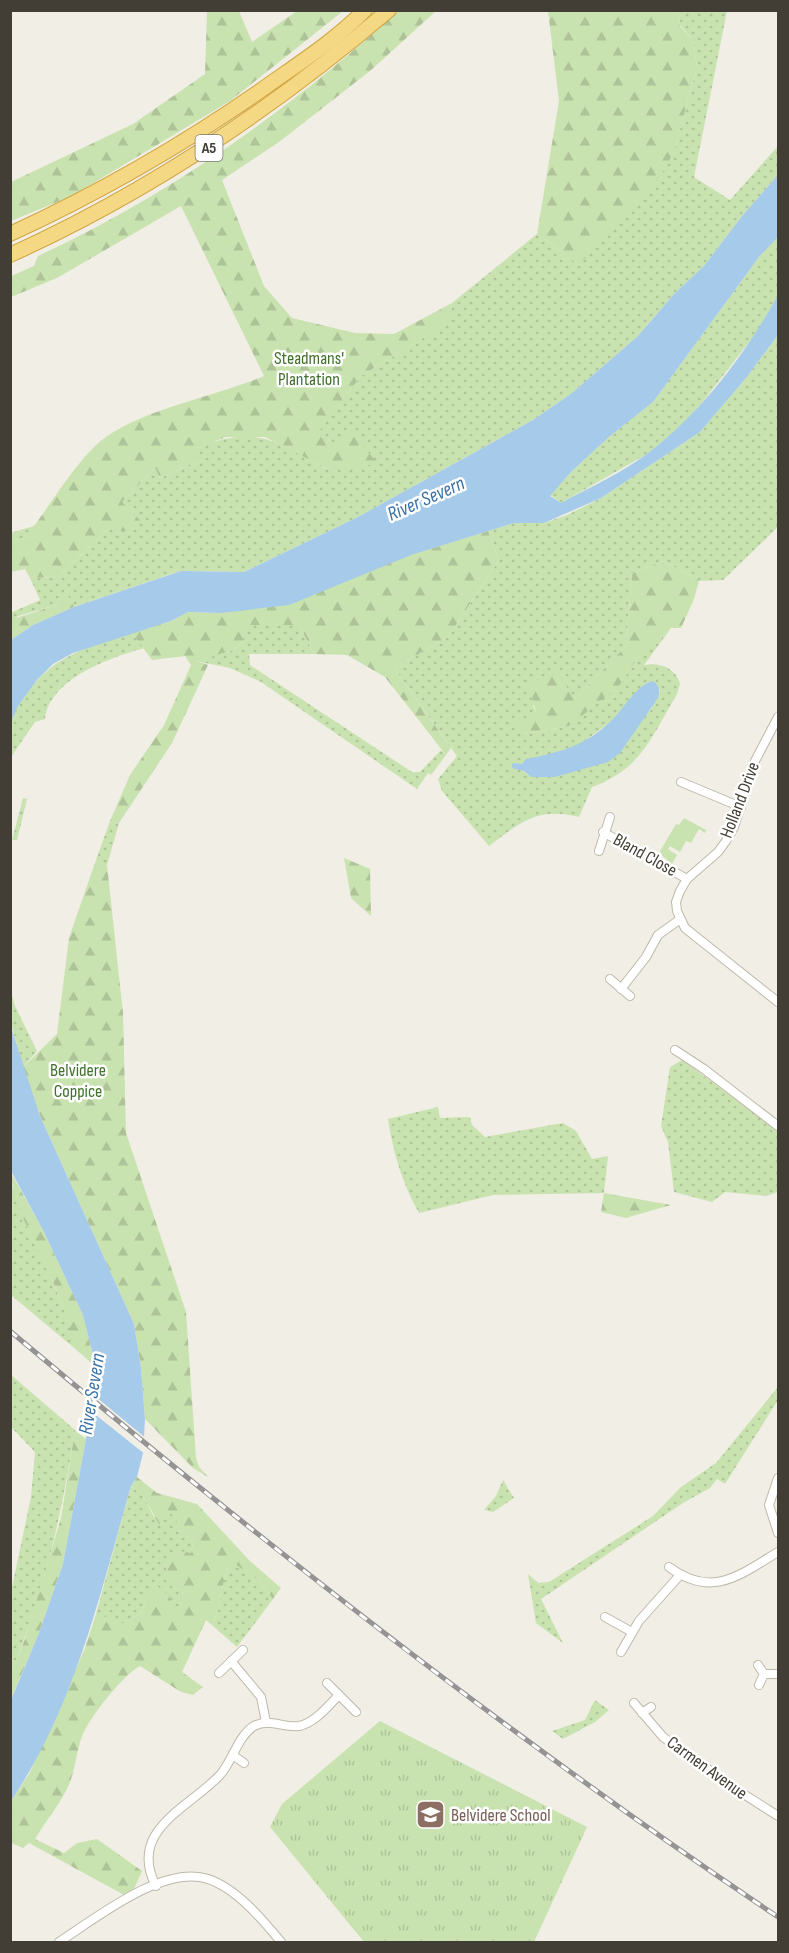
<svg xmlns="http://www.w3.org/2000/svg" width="789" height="1953" font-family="'Sofia Sans Condensed',sans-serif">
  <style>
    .grass { fill: url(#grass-dots); fill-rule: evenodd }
    .forest { fill: url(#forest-firs) }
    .park { fill: url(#park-tufts) }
    .garden { fill: #c9e3b0 }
    .water { fill: #a5caea }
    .pier { fill: #f1eee5 }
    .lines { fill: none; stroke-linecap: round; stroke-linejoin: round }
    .minor-casing { stroke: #bfb9ab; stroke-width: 10 }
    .trunk-casing { stroke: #d1a43f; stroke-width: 16 }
    .minor { stroke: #fff; stroke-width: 8 }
    .trunk { stroke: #f4d884; stroke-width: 14 }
    .rail-casing { stroke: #949494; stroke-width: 5 }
    .rail { stroke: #fff; stroke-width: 3; stroke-dasharray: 9; stroke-linecap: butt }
    .labels { text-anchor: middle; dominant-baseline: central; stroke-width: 5; stroke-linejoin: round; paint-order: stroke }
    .shield { fill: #fff; stroke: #7b7872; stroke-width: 1.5 }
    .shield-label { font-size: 16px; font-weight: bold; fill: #433e35 }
    .park-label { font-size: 18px; fill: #42702d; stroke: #fff }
    .street-label { font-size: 18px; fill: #433e35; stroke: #fff }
    .education-label { font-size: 18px; fill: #785e54; stroke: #fff; text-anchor: start }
    .water-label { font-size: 20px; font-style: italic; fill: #3771a6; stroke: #fff }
  </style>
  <defs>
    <pattern id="grass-dots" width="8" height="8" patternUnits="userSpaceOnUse" patternTransform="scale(1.5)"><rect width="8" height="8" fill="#c9e3b0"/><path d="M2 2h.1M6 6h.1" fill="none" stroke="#aec498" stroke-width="1.8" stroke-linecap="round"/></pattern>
    <pattern id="forest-firs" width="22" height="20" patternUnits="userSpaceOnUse" patternTransform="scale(1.5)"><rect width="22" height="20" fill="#c9e3b0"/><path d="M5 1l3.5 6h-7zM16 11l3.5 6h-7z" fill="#aec498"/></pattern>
    <pattern id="park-tufts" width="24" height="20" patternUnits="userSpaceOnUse" patternTransform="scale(1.5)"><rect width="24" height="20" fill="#c9e3b0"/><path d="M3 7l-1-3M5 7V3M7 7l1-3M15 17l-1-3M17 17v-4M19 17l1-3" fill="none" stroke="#aec498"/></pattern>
  </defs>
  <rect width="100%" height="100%" fill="#f1eee5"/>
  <g class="grass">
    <path d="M677,11H727L694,177L730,200L778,146V175L742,216L704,266L674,294L638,336L572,393L533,420L358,517L244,572L180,571L74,607L65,591L56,605L18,616L12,622L10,613L40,600L30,578L58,577L109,528L122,502L155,468L160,478L197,461V448C259,423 276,443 330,470L332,443L319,430L361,376L447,323L452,303L537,234L579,265L675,148L697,67L693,40L680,25Z"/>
    <polygon points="778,237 778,295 760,328 687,422 647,454 561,503 550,495 571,472 609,437 653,402 759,257"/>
    <path d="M778,335V527L723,580L699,581L664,561L632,573L626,646L575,699L533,705L536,713L524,734L569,726L632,668L641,652L671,628L644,665C658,662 676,667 680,684L677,694C651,737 642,769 592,787L579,817C537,807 521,822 489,846L442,791L438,779L457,756L394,668L448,637L499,560L488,531L514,523H544L567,515L601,498L700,432L746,378ZM648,682L660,690L650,711L555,777H531L513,763L522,765L579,745L612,721Z"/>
    <polygon points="34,526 33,536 11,541 10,533"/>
    <polygon points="245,625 299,625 314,654 249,654 250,665 412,772 420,772 441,750 446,755 431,775 428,773 417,789 261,682 230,668 196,661 233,650 242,644"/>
    <path d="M132,633L144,648C110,658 50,678 45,719L35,722L11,757C11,746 8,731 11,721C14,710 21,702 27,693C55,654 89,647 132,633Z"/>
    <polygon points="23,798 27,799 17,840 12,840"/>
    <polygon points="110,821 119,823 107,865 96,860"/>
    <polygon points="10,988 15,1006 37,1051 23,1067 11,1024"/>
    <polygon points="682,1060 778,1130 778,1192 766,1196 725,1192 712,1202 674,1192 668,1142 661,1126 670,1067"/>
    <path d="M438,1107L440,1118L470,1117L472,1125L485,1137L563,1123L576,1131L592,1159L608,1156L604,1193L493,1195L419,1213C402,1183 393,1152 388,1119Z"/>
    <polygon points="10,1180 71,1325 73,1347 11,1295"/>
    <path d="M10,1374L75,1430C62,1513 44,1595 11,1673V1592L31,1497L35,1452L11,1427Z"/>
    <polygon points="778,1387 778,1400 725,1484 717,1479 710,1488 683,1503 541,1599 563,1643 536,1623 528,1574 538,1583 549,1582 653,1516 681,1487 716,1463"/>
    <polygon points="503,1480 514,1498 493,1512 484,1510 496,1496"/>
    <polygon points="131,1486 143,1496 154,1517 172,1513 178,1523 178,1530 193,1542 191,1553 173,1587 183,1591 181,1613 175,1614 170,1596 147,1597 141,1613 118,1626 96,1614"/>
    <polygon points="235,1563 258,1580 273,1599 237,1647 213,1626 227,1569"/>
    <polygon points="595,1700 609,1710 595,1722 563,1739 552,1731 585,1720"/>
  </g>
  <g class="forest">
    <path d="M399,10L436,11L370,71L279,142L222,180L264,286L292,318L355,333L394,334L452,303L448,323L361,376L320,430L332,443L351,431L378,464L330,470L265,437H226L197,448V461L160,478L155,468L122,502L141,521L131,532L109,528L58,577L30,578L25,569L11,572V541L32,536L34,526C53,501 81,454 106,437C147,408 217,396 264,376L181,206L57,278L11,297V276L34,266L38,256C170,195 292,108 399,10Z"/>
    <polygon points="207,11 239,11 252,42 297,11 343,11 230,101 72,196 11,221 11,182 133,124 205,74"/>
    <polygon points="548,11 677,11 680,26 693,40 697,67 675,148 666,168 579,265 537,234 559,101"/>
    <polygon points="488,531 499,560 448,637 394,668 451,748 446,755 385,677 347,655 314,654 299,625 246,625 242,644 233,650 197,661 208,665 172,743 119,823 110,821 130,775 164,725 191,665 185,656 152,660 132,633 171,621 188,612 221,613"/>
    <polygon points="664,561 699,581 694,599 681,628 671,628 642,652 619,686 569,726 524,734 517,722 536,713 529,683 557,673 575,699 626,646 632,573"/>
    <polygon points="65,590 74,607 33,625 11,640 10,620 56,605"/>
    <polygon points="344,858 370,869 371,916 351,898"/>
    <polygon points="96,860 107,865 123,1013 126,1133 186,1312 196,1458 199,1467 208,1477 193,1468 145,1419 141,1368 134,1324 40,1116 23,1067 57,1034 69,938"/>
    <path d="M10,1171L44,1232L83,1315L96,1367L73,1347C67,1295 34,1252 18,1203C15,1192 11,1182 10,1171Z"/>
    <polygon points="604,1193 671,1205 626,1218 601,1212"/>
    <polygon points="75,1430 86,1439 63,1564 39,1633 11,1699 11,1673 25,1639 61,1518"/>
    <path d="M137,1477L157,1493L197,1504L250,1561L281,1588L273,1599L258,1580L235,1564L227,1569L213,1626L206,1620L182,1672L203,1687L193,1695L181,1692L140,1666C122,1676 90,1717 82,1736C76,1753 75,1773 67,1789C58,1807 45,1822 35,1839L64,1853L77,1843L97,1839L142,1871L134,1889L124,1895L29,1843L23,1848L11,1843V1801L29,1774L57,1712L85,1648L96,1614L114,1619L118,1626L141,1613L147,1597L157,1586L170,1596L175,1613L181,1612L183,1591L173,1587L165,1579L167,1561L175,1550L191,1553L193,1542L178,1530V1523L172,1513L159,1524L143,1496L131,1486Z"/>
  </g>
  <polygon class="park" points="380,1721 587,1827 534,1942 364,1942 270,1827 282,1804"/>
  <polygon class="garden" points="684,818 706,830 705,833 699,829 691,843 686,841 680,852 670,846 668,849 677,855 672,864 659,853 676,824 679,825"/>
  <g class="water">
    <path d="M778,175V237L759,257L653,402L609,437L571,472L550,496L561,503C590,487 622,473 648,453C702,412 746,353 778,295V335L746,378L700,432L601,498L544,523H514L411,555L289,605L221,613L188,612L171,621L73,653L53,664L37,680L18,706L11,722V640L33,625L74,607L181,571L244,572L358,517L533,420L572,393L638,336L674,294L704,266L742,216Z"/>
    <path d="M652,681C660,685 660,690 658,698L620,753L608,762L555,777H531L524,771L512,768L513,763L522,764L526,759C561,752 586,746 613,719C625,707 635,687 652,681Z"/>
    <path d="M10,1024L40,1116L134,1324L141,1368L145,1419L143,1453L137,1477L131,1486C100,1594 75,1706 11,1801V1700L39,1633L63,1564L86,1439L96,1367L83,1315L44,1232L11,1171Z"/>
  </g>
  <polygon class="pier" points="90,1392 147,1439 146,1455 87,1408"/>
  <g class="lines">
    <defs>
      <g id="minor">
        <polyline points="778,717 755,761 734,827 726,841 718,852 687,879 680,891 676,902 677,911 685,928 778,1002"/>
        <polyline points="681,782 741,807"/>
        <polyline points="603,832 687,879"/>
        <polyline points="599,851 610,817"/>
        <polyline points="610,979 630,996"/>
        <polyline points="621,989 646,957 658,935 679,920"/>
        <polyline points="675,1050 704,1069 778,1126"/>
        <polyline points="778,1478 769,1505 778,1533"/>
        <path d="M669,1567C712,1599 740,1575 778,1552"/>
        <polyline points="605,1617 632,1632"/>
        <polyline points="621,1652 639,1621 680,1575"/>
        <polyline points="231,1661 261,1697 266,1722"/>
        <polyline points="758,1665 764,1674"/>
        <polyline points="219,1673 243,1650"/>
        <polyline points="327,1683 356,1712"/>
        <polyline points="759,1685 764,1674 778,1674"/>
        <polyline points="634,1703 663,1737 734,1788 778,1816"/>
        <polyline points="642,1713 651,1707"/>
        <polyline points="234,1756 244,1763"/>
        <path d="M156,1886C127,1830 189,1808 220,1775C233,1760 238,1736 254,1726C269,1718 284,1728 299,1726C315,1723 328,1706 339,1695"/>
        <path d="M59,1942C95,1919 163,1864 208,1879C236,1888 263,1920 281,1942"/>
      </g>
      <g id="trunk">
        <path d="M10,234C101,192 186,143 267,86C301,62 335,40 365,10"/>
        <path d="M10,255C149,192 273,109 389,10"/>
      </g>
    </defs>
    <use href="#minor" class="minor-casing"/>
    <use href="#trunk" class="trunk-casing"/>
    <use href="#minor" class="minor"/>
    <use href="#trunk" class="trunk"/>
    <defs>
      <path id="rail" d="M10,1331C256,1538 511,1738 778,1917"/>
    </defs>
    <use href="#rail" class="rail-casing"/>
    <use href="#rail" class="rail"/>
  </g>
  <defs>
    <symbol id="school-square" viewBox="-11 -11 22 22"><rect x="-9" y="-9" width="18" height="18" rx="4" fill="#8d6e63" stroke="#fff"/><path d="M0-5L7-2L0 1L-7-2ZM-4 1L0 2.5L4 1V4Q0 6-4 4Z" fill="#fff"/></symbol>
  </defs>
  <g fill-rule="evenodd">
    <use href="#school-square" x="414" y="1798" width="33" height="33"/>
  </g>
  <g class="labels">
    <rect class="shield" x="195.5" y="135" width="27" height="26" rx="4.5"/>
    <g class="shield-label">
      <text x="209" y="148">A5</text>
    </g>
    <g class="park-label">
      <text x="309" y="358">Steadmans'<tspan x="309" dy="21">Plantation</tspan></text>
      <text x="78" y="1070">Belvidere<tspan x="78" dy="21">Coppice</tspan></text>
    </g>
    <g class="street-label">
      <text transform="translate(740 800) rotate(-69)">Holland Drive</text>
      <text transform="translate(645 855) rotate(29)">Bland Close</text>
      <text transform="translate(707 1768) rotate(36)">Carmen Avenue</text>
    </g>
    <g class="education-label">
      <text x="451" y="1815">Belvidere School</text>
    </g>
    <g class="water-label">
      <text transform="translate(426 499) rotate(-24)">River Severn</text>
      <text transform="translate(92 1394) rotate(-81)">River Severn</text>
    </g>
  </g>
  <rect width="789" height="1953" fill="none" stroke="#433e35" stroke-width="24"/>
</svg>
